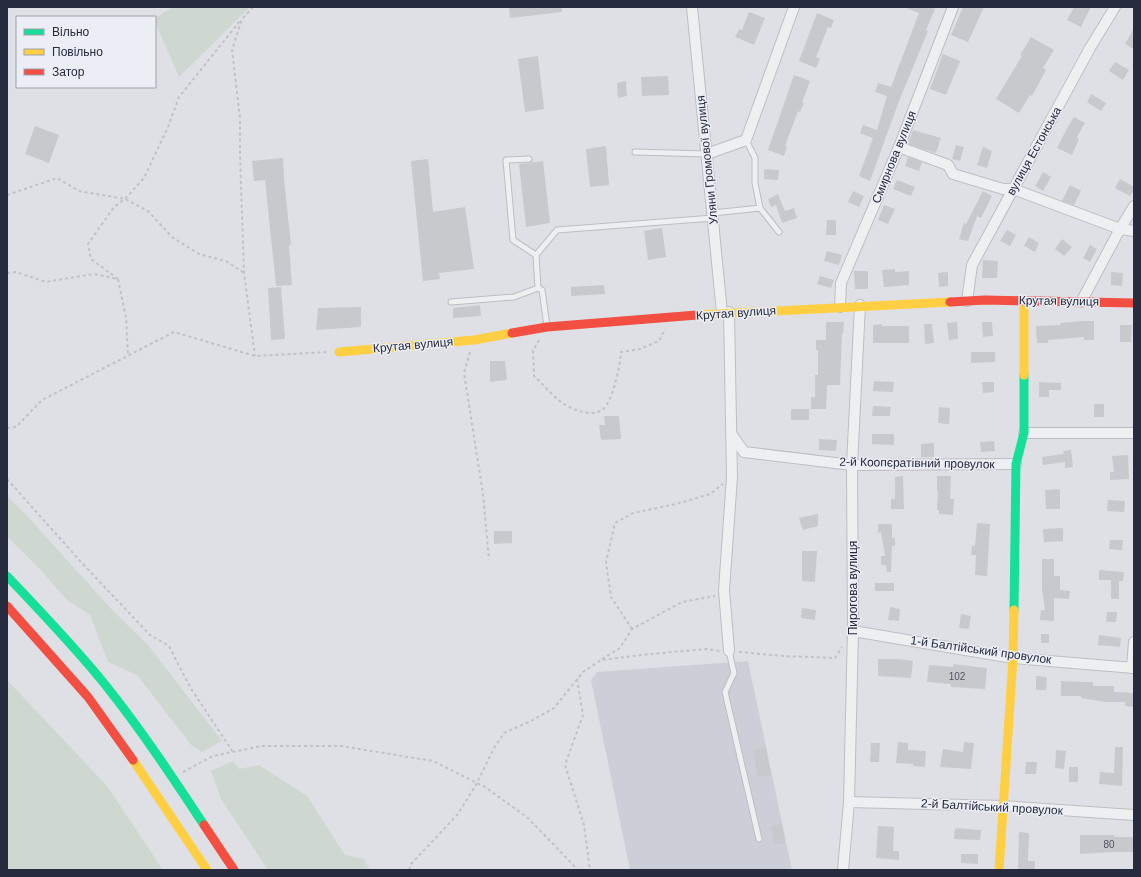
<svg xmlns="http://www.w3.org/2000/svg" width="1141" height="877" font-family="Arial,sans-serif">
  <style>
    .built { fill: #cdcfd8 }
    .green { fill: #ced8d0 }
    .building { fill: #c7c9cd }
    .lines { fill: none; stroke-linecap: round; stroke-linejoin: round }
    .lane-casing { stroke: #bdbec3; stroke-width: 7 }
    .street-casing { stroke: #bdbec3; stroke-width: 12 }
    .path { stroke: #c0c1c6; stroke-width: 2; stroke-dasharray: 3 3; stroke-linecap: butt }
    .lane { stroke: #eeeff1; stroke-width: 5 }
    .street { stroke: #eeeff1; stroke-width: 10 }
    .fast { stroke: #16e098; stroke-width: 9 }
    .slow { stroke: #ffcf43; stroke-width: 9 }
    .jam { stroke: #f24e42; stroke-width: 9 }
    .labels { text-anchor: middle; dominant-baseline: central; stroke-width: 3; stroke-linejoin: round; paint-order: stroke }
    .number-label { font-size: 10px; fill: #4f5362 }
    .street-label { font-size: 12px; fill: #262b3d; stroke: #eceef5 }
  </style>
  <rect width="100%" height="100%" fill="#dfe0e5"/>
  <polygon class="built" points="748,661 792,870 630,870 591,680 597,672"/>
  <g class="green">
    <polygon points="173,7 250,7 179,77 155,22 155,18"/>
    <polygon points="7,496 27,516 115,613 148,645 222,741 202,752 192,746 137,675 108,662 90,615 67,600 36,565 7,537"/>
    <polygon points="7,680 107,786 163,870 7,870"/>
    <polygon points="233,761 239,769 259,765 307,796 345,855 364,859 370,870 268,870 221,799 211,771"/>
  </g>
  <g class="building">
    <polygon points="509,7 562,7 562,12 510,18"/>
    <polygon points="904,7 929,7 935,9 926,30 928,31 899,101 870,181 859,176 873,138 860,133 863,125 877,130 887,96 875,92 878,83 891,87 919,13"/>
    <polygon points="963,7 984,7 968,42 951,35"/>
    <polygon points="1074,7 1091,7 1081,27 1067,20"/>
    <polygon points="749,12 765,18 754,45 735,37 739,29 742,30"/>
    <polygon points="817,13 834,20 831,28 828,27 816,57 820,59 816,68 799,61"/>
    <polygon points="1134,28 1134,49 1125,44"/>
    <polygon points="1031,37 1054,50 1043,68 1046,70 1032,96 1030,95 1019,113 996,99 1022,56 1020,55"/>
    <polygon points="943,54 960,61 946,95 930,89"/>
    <polygon points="538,56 544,109 525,112 518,59"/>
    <polygon points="1115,62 1129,70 1123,80 1109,71"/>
    <polygon points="794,75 810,81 802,102 804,103 800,112 798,111 785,146 787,147 784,156 768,150"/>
    <polygon points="668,76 669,95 642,96 641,77"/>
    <polygon points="626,81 627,96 618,98 617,83"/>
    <polygon points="1091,94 1106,103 1101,111 1087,102"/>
    <polygon points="1074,117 1085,123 1077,137 1079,139 1072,155 1057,148 1065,132"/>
    <polygon points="35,126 59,135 49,163 25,154"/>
    <polygon points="913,130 941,138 936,153 908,144"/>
    <polygon points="956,145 964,147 960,161 952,159"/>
    <polygon points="606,146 609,185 590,187 586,149"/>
    <polygon points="983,147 992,151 987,168 977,165"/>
    <polygon points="908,157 922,162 919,171 905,166"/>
    <polygon points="283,158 284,179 291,245 289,245 292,285 276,286 265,180 254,181 252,161"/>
    <polygon points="428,159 433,212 465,207 474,269 439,273 440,279 423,281 411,161"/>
    <polygon points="543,161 550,223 526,227 519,164"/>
    <polygon points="764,169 779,170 778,180 764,179"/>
    <polygon points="1043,172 1051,177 1043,191 1035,186"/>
    <polygon points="1120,179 1134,187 1134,190 1130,196 1115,188"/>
    <polygon points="897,180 915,187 911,196 893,189"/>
    <polygon points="1070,185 1081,191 1074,205 1062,201"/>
    <polygon points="853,191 864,196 859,207 848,202"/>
    <polygon points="983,191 992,196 981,218 977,216 968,241 959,239 964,223 966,224"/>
    <polygon points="778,194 785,211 794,208 797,218 782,223 776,205 771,207 768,199"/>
    <polygon points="884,205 895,209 888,224 878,220"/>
    <polygon points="827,220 836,220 836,235 826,235"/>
    <polygon points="662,228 666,257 648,260 644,231"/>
    <polygon points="1007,230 1016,235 1010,246 1000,241"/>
    <polygon points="1029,237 1039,243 1035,252 1024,246"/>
    <polygon points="1062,239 1072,247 1064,256 1055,249"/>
    <polygon points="1090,245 1097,249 1090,262 1083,258"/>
    <polygon points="827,251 842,255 839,265 824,261"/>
    <polygon points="983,260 998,261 997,278 982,278"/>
    <polygon points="895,269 895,272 909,271 909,285 884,287 882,270"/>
    <polygon points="854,271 868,271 868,289 855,289"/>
    <polygon points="948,272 948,286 939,287 938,273"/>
    <polygon points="1111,272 1123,273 1122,286 1111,285"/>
    <polygon points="820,276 834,280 831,288 817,284"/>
    <polygon points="604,285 605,294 571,296 571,287"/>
    <polygon points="281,287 285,339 271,340 268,288"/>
    <polygon points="480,305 481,316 453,318 453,308"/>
    <polygon points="361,307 361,327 316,330 318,308"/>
    <polygon points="1083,321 1094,321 1094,340 1084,340 1084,337 1048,340 1048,343 1037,343 1036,326 1061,325 1060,323"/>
    <polygon points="826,322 844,322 843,334 842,333 840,385 827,385 826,409 811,409 811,397 815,397 815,375 818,375 818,350 816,350 816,340 826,340"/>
    <polygon points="957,322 958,339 949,340 947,323"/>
    <polygon points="982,322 992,322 993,336 983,337"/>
    <polygon points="882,324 882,326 909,326 909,343 873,343 873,325"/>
    <polygon points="924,324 932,324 934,343 925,344"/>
    <polygon points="1120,325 1132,325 1131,342 1120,342"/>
    <polygon points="971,352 995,352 995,362 971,363"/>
    <polygon points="490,361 505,361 507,380 490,382"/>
    <polygon points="874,381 894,382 893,392 873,391"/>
    <polygon points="982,382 994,382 994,392 983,393"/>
    <polygon points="1039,382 1061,383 1061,390 1049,390 1049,397 1039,397"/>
    <rect x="1094" y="404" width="10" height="13"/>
    <polygon points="873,406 891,407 890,416 872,416"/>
    <polygon points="939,407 950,408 949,424 938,423"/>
    <rect x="791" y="409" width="18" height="11"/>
    <polygon points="604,416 619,416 621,439 601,440 599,425 605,425"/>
    <polygon points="872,434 894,434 894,445 872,444"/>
    <polygon points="819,439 837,440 836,451 819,450"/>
    <polygon points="994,441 995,451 981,452 980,442"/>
    <polygon points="934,443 934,457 921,457 921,444"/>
    <polygon points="1071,450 1073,467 1065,468 1065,462 1043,465 1042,457 1064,454 1063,451"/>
    <polygon points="1128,455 1129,479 1110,480 1110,472 1114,472 1112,456"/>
    <polygon points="903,476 904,509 891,509 891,499 895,499 895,477"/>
    <polygon points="937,476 951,476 950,499 954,499 953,515 939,514 939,510 937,510 938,491 937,491"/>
    <polygon points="1060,489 1060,509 1046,509 1045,490"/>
    <polygon points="1108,500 1125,501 1124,512 1107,511"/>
    <polygon points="818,514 818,526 803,530 799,518"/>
    <polygon points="977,523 990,524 987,576 975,575 976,555 971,555 972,546 975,546"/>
    <polygon points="878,524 892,524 892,538 895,538 895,546 892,546 891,572 887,572 886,565 881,565 881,556 885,556 881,532 878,533"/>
    <polygon points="1063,528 1063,541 1044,542 1043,529"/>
    <polygon points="494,531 512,531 512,543 494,544"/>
    <polygon points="1110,540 1123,540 1122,550 1109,549"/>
    <polygon points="802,551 817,551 815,582 802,581"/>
    <polygon points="1042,559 1054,559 1054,576 1060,576 1060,590 1070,591 1069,599 1054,598 1054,621 1040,620 1041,610 1045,610 1042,589"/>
    <polygon points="1099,570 1124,572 1123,581 1119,581 1119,599 1111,599 1111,580 1099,580"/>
    <rect x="875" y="583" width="19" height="8"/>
    <polygon points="890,607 900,609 899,621 888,620"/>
    <polygon points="802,608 816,610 815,620 801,618"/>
    <polygon points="1107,612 1117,612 1116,622 1106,622"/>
    <polygon points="961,614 971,616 969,629 959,628"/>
    <rect x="1041" y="634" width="8" height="9"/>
    <polygon points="1099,635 1121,638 1120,647 1098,645"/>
    <polygon points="878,659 899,659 913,661 911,678 878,676"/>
    <polygon points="953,664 987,668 985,689 951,687 951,684 927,682 929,665 953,667"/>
    <polygon points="1036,676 1047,677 1046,690 1036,690"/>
    <polygon points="1061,681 1086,682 1093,682 1093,686 1114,686 1114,692 1134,693 1134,707 1125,706 1125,702 1105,702 1081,698 1081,696 1061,696"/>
    <polygon points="898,742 908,743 908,750 926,751 925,767 913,766 913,764 896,763"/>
    <polygon points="964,742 974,743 971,769 940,767 943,749 963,752"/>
    <polygon points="871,743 880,743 879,762 870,762"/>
    <polygon points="1115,747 1123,747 1122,786 1099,784 1100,772 1114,773"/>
    <polygon points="766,748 771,775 758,777 753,750"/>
    <polygon points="1056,750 1066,751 1064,769 1055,768"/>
    <polygon points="1026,762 1037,762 1036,774 1025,774"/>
    <rect x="1069" y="767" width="9" height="15"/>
    <polygon points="782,824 785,843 774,844 771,826"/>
    <polygon points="878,826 894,827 893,851 899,851 899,860 876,858"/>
    <polygon points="955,828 981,830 980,840 954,839"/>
    <polygon points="1019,832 1029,833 1028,861 1035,861 1035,870 1018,869"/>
    <polygon points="1080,835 1114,835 1114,837 1134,837 1134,852 1115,852 1080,854"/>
    <polygon points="961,854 978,854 978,864 961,863"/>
  </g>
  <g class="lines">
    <defs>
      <g id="lane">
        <polyline points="746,140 755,158 755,183 760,208 779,232"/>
        <polyline points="635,152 707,154"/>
        <polyline points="529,159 506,160 513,240 536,255"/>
        <polyline points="713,213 760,208"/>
        <polyline points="538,288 542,290 547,326"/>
        <polyline points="451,302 514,297 538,288 536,255 557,230 713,218"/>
        <polyline points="729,651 734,673 725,692 759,839"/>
      </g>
      <g id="street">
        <polyline points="692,7 722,313"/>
        <polyline points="899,147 948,165 953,174 1003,189 1013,189 1120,229 1134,231"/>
        <polyline points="707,154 746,140 794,7"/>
        <polyline points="967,301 972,265 1090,48 1115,7"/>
        <polyline points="1081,302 1120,229 1134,206"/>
        <polyline points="840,307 841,283 899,147 953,7"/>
        <polyline points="729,312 732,477 724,590 729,651"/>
        <polyline points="1024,433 1134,433"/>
        <polyline points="732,435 744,452 852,465 1016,464"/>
        <polyline points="853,631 1013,658 1134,668"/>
        <polyline points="1132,668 1134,642"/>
        <polyline points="849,802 1003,806 1134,815"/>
        <polyline points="843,870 849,802 853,631 852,465 860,305"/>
      </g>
    </defs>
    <use href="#lane" class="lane-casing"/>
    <use href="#street" class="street-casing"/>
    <g class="path">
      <polyline points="253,7 242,19 232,50 240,118 240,155 244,273 255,356"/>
      <polyline points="7,195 57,178 79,191 125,199 148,211 172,237 199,254 226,261 244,273"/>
      <polyline points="7,273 16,272 46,282 94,274 118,279 126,318 128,355"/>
      <polyline points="118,279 91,259 88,244 114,207 125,199 144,178 168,127 179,97 240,21"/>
      <path d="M539,340L533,351L534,376C544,385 553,397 564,404C573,410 592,417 602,410C613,402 620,366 621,352L640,349L659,341L665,329"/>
      <polyline points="470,352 464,373 483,494 489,560"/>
      <polyline points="7,428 16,427 42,400 174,332 255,356 328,352"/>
      <polyline points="7,479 81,562 150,635 169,646 190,687 233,752"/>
      <polyline points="632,629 611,597 606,562 615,523 633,513 676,504 710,494 723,484"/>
      <polyline points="739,652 783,656 835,658 842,647"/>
      <polyline points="602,659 620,648 632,629 682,602 715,596"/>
      <polyline points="577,679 583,715 565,765 584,825 590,870"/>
      <polyline points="183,772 213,756 262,746 341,746 433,761 485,787 528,818 578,870"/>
      <polyline points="409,870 411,864 458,814 477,783 493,750 504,733 531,721 554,708 583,672 601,660 650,654 707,649 720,651"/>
    </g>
    <use href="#lane" class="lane"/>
    <use href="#street" class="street"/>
    <g class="fast">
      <path d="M7,576C41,612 76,648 107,687C142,731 173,778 204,825"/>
      <polyline points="1014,610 1016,464 1024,433 1024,375"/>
    </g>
    <g class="slow">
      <polyline points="1024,301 1024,375"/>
      <polyline points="697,315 950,302"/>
      <polyline points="339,352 474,340 512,333"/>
      <polyline points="133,760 207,870"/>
      <polyline points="999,870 1013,658 1014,610"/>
    </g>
    <g class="jam">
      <polyline points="950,302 985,300 1134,303"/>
      <polyline points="512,333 547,327 697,315"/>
      <polyline points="7,606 88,697 133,760"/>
      <polyline points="204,825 234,870"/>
    </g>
  </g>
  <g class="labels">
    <g class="number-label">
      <text x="957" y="676">102</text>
      <text x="1109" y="844">80</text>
    </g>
    <g class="street-label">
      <text transform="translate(1034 151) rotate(-61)">вулиця Естонська</text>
      <text transform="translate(894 157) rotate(-68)">Смирнова вулиця</text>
      <text transform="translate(707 160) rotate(-96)">Уляни Громової вулиця</text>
      <text transform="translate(1059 301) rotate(1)">Крутая вулиця</text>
      <text transform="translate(736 313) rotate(-4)">Крутая вулиця</text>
      <text transform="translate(413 345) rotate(-5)">Крутая вулиця</text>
      <text transform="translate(917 463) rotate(1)">2-й Коопєратівний провулок</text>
      <text transform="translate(853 588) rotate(-90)">Пирогова вулиця</text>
      <text transform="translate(981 650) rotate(8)">1-й Балтійський провулок</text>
      <text transform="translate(992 807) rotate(3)">2-й Балтійський провулок</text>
    </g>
  </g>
  <rect width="1141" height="877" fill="none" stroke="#262b3d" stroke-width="16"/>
  <rect x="16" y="16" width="140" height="72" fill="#eceef5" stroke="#9da0ab"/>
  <rect x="24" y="29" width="20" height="6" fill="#16e098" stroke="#9da0ab"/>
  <text x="52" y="36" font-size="12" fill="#262b3d">Вільно</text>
  <rect x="24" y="49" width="20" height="6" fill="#ffcf43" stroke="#9da0ab"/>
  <text x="52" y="56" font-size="12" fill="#262b3d">Повільно</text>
  <rect x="24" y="69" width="20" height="6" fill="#f24e42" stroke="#9da0ab"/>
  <text x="52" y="76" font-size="12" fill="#262b3d">Затор</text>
</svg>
